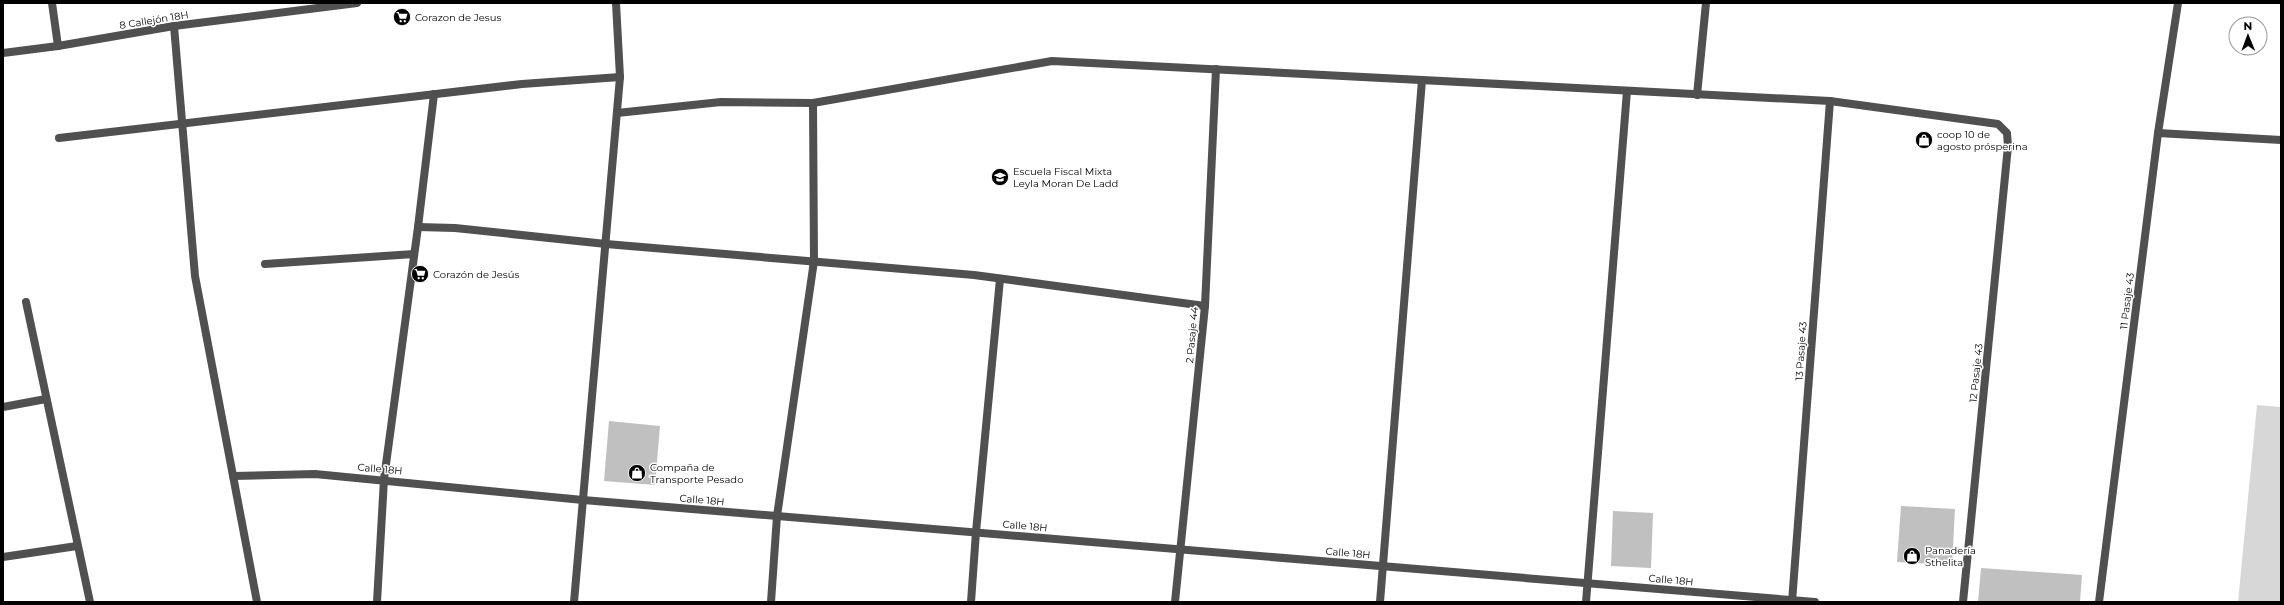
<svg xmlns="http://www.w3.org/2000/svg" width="2284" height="605" font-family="Montserrat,sans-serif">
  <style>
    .green { fill: #d7d7d7 }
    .building { fill: #c0c0c0 }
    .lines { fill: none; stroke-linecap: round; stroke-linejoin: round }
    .minor { stroke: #505050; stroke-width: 8 }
    .labels { text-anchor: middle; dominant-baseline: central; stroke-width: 3; stroke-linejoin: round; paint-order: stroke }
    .poi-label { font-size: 10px; fill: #000; stroke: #fff; text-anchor: start }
    .street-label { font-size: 10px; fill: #000; stroke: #fff }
  </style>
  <rect width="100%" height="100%" fill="#fff"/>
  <polygon class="green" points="2257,405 2281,407 2281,602 2238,602"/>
  <g class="building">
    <polygon points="609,421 660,426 655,485 604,481"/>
    <polygon points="1901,506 1955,509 1952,565 1897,562"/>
    <polygon points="1613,511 1653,513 1651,568 1611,566"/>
    <polygon points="1981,568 2082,575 2080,602 1978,602"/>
  </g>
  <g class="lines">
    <g class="minor">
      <polyline points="52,3 58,46"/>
      <polyline points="174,26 195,276 257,602"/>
      <polyline points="3,53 58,46 174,26 357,3"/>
      <polyline points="1697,95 1706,3"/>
      <polyline points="617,113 721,102 813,103 1052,61 1830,101 1998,124 2007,133 2008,146 1963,602"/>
      <polyline points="2158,133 2281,140"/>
      <polyline points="59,138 522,84 620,77"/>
      <polyline points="418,227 455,228 606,244 974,275 1205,306"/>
      <polyline points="265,264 414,254"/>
      <polyline points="26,302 90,602"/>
      <polyline points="3,407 46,399"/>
      <polyline points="233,476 315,474 583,500 1815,602"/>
      <polyline points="3,557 77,546"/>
      <polyline points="377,602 384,479 418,227 434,94"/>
      <polyline points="574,602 620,77 616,3"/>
      <polyline points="771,602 777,516 814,261 813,103"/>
      <polyline points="971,602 976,532 1000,279"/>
      <polyline points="1175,602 1205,306 1216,69"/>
      <polyline points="1380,602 1422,80"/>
      <polyline points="1586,602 1627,91"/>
      <polyline points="1792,602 1830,101"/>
      <polyline points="2099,602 2158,133 2178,3"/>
    </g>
  </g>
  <defs>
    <symbol id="supermarket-disc" viewBox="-11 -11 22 22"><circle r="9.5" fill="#000" stroke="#fff"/><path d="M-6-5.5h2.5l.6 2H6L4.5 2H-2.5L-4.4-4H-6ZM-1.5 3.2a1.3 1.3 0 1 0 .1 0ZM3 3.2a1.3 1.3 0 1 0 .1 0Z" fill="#fff"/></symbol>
    <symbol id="shop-disc" viewBox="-11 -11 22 22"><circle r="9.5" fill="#000" stroke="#fff"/><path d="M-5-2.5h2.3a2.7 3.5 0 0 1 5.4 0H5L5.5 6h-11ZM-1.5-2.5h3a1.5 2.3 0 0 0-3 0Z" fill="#fff"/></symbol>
    <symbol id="school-disc" viewBox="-11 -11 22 22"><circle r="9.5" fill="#000" stroke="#fff"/><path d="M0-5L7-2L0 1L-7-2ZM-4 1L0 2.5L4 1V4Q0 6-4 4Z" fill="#fff"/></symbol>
  </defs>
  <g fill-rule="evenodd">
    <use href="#supermarket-disc" x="392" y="7" width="20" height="20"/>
    <use href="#shop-disc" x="1914" y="130" width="20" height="20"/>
    <use href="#school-disc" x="990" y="167" width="20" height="20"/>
    <use href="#supermarket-disc" x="410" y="264" width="20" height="20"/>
    <use href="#shop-disc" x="627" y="463" width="20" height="20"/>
    <use href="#shop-disc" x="1902" y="546" width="20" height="20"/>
  </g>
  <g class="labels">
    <g class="poi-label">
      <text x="415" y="17">Corazon de Jesus</text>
      <text x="1937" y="134">coop 10 de<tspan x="1937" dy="12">agosto prósperina</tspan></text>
      <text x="1013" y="171">Escuela Fiscal Mixta<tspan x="1013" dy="12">Leyla Moran De Ladd</tspan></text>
      <text x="433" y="274">Corazón de Jesús</text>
      <text x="650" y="467">Compaña de<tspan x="650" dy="12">Transporte Pesado</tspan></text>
      <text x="1925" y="550">Panadería<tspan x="1925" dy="12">Sthelita</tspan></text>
    </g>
    <g class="street-label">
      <text transform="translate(154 20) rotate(-9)">8 Callejón 18H</text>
      <text transform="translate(2127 301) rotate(-83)">11 Pasaje 43</text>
      <text transform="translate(1192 335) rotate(-85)">2 Pasaje 44</text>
      <text transform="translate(1801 351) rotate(-86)">13 Pasaje 43</text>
      <text transform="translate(1976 373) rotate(-84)">12 Pasaje 43</text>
      <text transform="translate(380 469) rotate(5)">Calle 18H</text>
      <text transform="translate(702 500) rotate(5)">Calle 18H</text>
      <text transform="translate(1025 526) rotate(5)">Calle 18H</text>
      <text transform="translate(1348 553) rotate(5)">Calle 18H</text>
      <text transform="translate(1671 580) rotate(5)">Calle 18H</text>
    </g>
  </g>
  <rect width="2284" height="605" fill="none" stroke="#000000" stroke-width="8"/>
  <g transform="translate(2248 36) rotate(359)"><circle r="19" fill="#ffffff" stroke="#999999"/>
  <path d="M0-3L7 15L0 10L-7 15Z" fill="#000000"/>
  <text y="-6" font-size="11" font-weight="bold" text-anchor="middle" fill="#000000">N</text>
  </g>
</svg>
